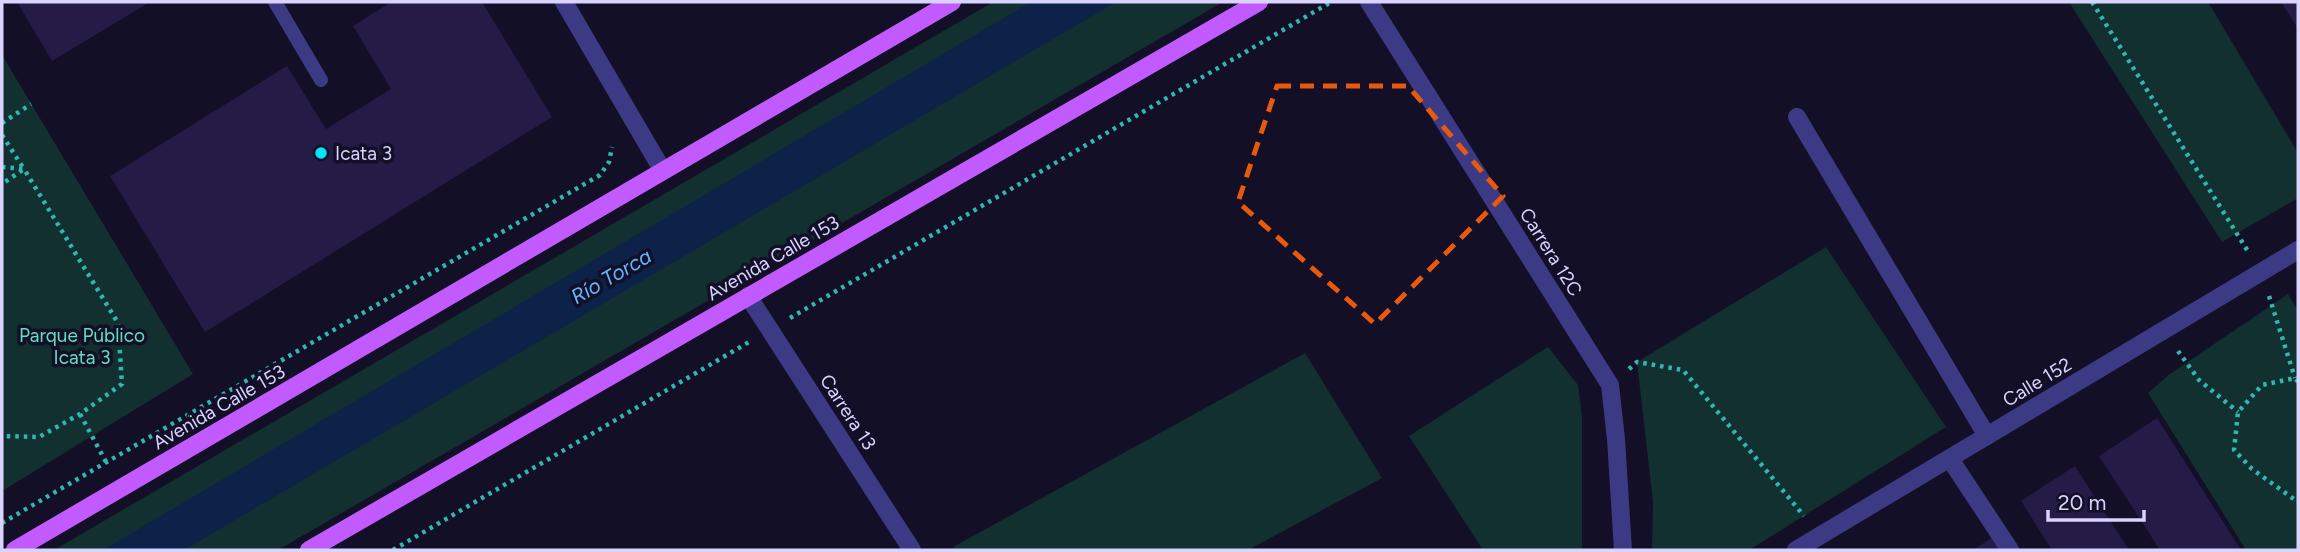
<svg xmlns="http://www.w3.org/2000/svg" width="2300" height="552" font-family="Figtree,sans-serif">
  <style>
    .green { fill: #12302f }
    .water { fill: #0c2248 }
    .building { fill: #241b47 }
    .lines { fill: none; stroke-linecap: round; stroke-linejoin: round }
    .path { stroke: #2fb8b0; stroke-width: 4.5; stroke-dasharray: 3.5 5; stroke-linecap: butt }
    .service { stroke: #3d3a85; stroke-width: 14 }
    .minor { stroke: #3d3a85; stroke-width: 18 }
    .primary { stroke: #c25bff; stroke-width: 18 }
    .marked { fill: none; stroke: #e8590c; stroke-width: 5; stroke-dasharray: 14 9; stroke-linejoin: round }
    .poi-dot { fill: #00e5ff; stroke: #130f26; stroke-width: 2.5 }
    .labels { text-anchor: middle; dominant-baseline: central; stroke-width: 7; stroke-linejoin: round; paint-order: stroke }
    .poi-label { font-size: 19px; fill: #d9d4ff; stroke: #130f26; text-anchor: start }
    .street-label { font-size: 19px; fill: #d9d4ff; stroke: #130f26 }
    .park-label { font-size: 19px; fill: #5fe0c0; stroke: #130f26 }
    .water-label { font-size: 21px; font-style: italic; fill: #62b6ff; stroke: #130f26 }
  </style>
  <rect width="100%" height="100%" fill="#130f26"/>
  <g class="green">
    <polygon points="993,2 1223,2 278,550 54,550"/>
    <polygon points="2069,2 2208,2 2298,153 2298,198 2222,242"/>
    <polygon points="2,55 193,374 2,491"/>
    <polygon points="1826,247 1946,427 1749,550 1652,550 1653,502 1637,362"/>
    <polygon points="2288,294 2298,311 2298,550 2246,550 2148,393 2170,374"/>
    <polygon points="1548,347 1578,385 1582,417 1582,550 1483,550 1409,436"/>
    <polygon points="1305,353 1382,478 1248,550 955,550 953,547"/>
  </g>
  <polygon class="water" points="1031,2 1116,2 184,550 103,550"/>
  <g class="building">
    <polygon points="17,2 150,2 52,61"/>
    <polygon points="391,2 482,2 552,117 205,332 110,176 287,66 326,129 391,89 353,26"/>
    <polygon points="2281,2 2298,2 2298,29"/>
    <polygon points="2157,418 2241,550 2160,550 2099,456"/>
    <polygon points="2075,466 2129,550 2052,550 2021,501"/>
    <polygon points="1996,535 2006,550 1973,550"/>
  </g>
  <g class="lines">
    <g class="path">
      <polyline points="2092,2 2249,253"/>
      <polyline points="2,123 31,104"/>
      <polyline points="2,135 24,169 2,184"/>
      <polyline points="2,167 24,169 118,323 122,384 80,414 39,437 2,436"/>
      <polyline points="2269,296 2295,378"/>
      <polyline points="790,318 1331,2"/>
      <polyline points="2178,351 2199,380 2238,412"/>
      <polyline points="1629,369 1637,362 1683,370 1804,516"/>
      <polyline points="2298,382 2295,378 2262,385 2238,412 2234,450 2252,469 2298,502"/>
      <polyline points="80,414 106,462"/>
      <polyline points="2,523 600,175 609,162 612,147"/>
      <polyline points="393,550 749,342"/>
    </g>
    <polyline class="service" points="275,2 321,80"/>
    <g class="minor">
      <polyline points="564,2 663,171"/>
      <polyline points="1369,2 1610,385 1616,439 1623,550"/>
      <polyline points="1797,117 1987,436"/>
      <polyline points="748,296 912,550"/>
      <polyline points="1950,459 2010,550"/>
      <polyline points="1796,550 2298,250"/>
    </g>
    <g class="primary">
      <polyline points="15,550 952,2"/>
      <polyline points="309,550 1259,2"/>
    </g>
  </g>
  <path class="marked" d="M1277,86H1408L1503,196L1375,324L1238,202Z"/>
  <circle class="poi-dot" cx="321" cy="153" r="7"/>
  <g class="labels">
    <g class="poi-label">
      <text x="335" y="153">Icata 3</text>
    </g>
    <g class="street-label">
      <text transform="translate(1551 252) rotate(58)">Carrera 12C</text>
      <text transform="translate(773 258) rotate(-30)">Avenida Calle 153</text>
      <text transform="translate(2037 382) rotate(-31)">Calle 152</text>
      <text transform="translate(219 407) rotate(-30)">Avenida Calle 153</text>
      <text transform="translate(848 412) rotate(57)">Carrera 13</text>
    </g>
    <g class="park-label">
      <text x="82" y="335">Parque Público<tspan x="82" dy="22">Icata 3</tspan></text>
    </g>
    <g class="water-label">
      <text transform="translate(611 276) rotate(-30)">Río Torca</text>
    </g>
  </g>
  <rect width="2300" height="552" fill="none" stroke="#d9d4ff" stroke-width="7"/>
  <path d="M2048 510v10h96v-10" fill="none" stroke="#d9d4ff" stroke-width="3.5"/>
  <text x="2058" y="510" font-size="21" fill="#d9d4ff" stroke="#130f26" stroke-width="5" paint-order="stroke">20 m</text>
</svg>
